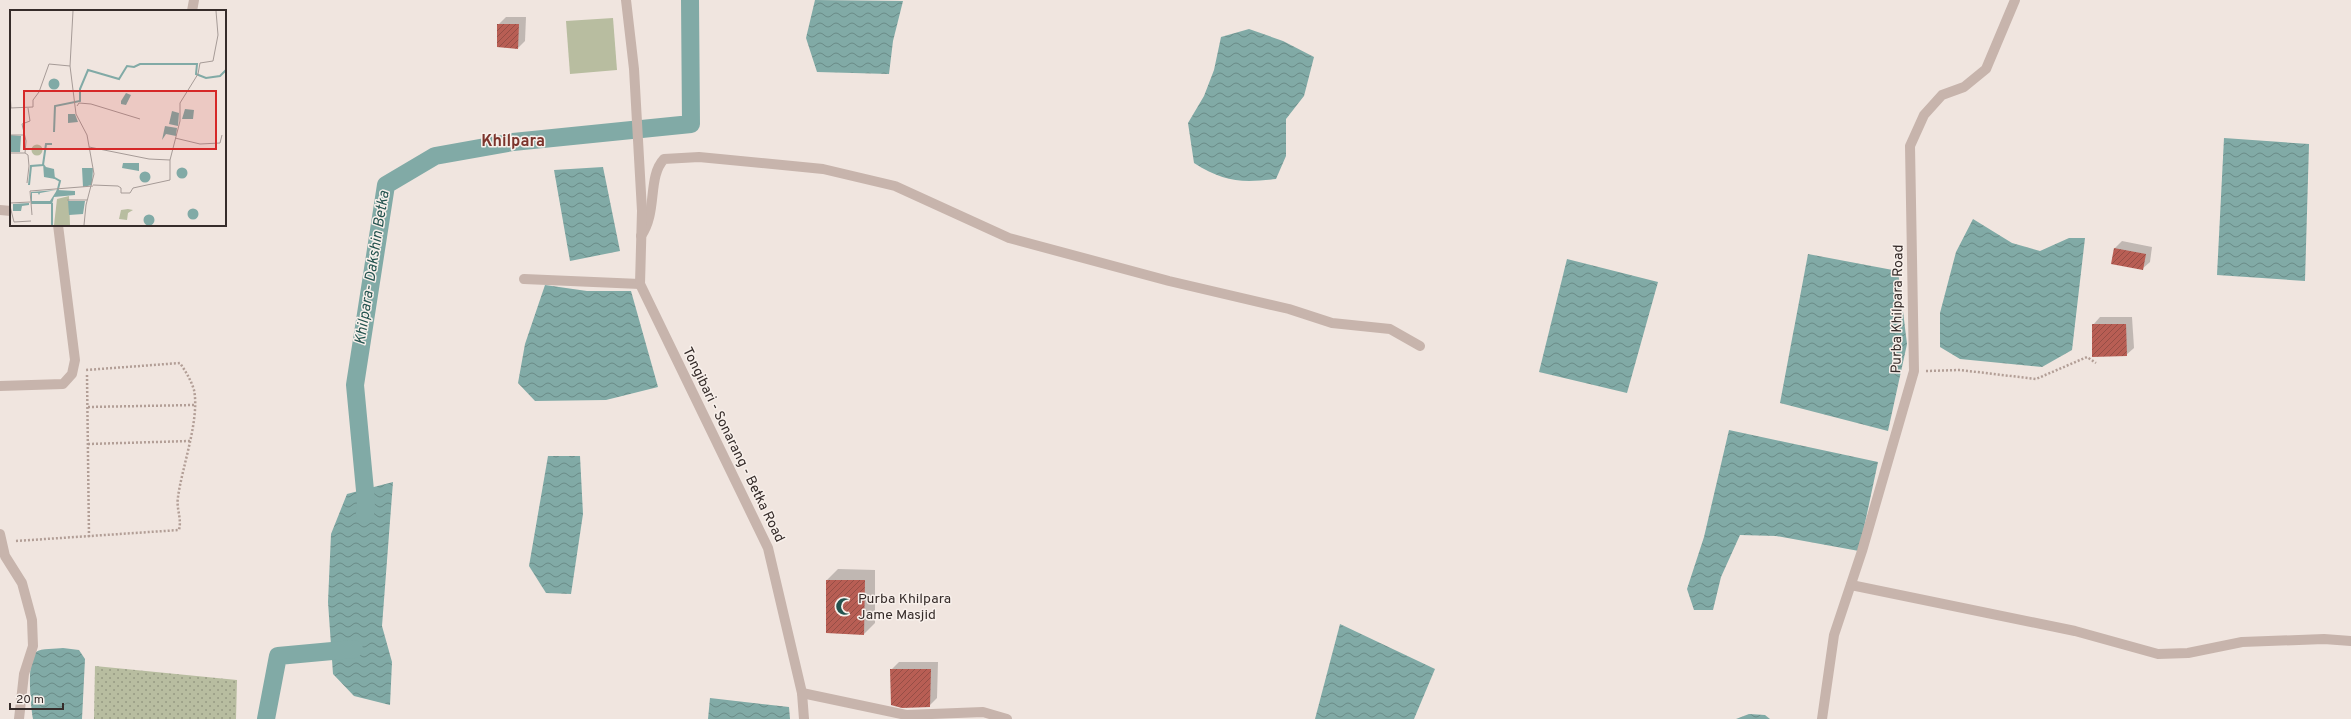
<svg xmlns="http://www.w3.org/2000/svg" width="2351" height="719" font-family="Overpass,sans-serif">
  <style>
    .grass { fill: url(#grass-dots) }
    .garden { fill: #b8bda0 }
    .water { fill: url(#water-waves) }
    .shadow { fill: #0003 }
    .lines { fill: none; stroke-linecap: round; stroke-linejoin: round }
    .canal { stroke: #81aaa6; stroke-width: 18 }
    .building { fill: url(#building-hatch) }
    .path { stroke: #b29e96; stroke-width: 2.5; stroke-dasharray: 2 2; stroke-linecap: butt }
    .minor { stroke: #c7b4ac; stroke-width: 10 }
    .tertiary { stroke: #c7b4ac; stroke-width: 10 }
    .labels { text-anchor: middle; dominant-baseline: central; stroke-width: 3; stroke-linejoin: round; paint-order: stroke }
    .street-label { font-size: 14px; fill: #362c2a; stroke: #f8f0eb }
    .poi-label { font-size: 14px; fill: #362c2a; stroke: #f8f0eb; text-anchor: start }
    .water-label { font-size: 15px; font-style: italic; fill: #24534f; stroke: #f8f0eb }
    .quarter-label { font-size: 16px; font-weight: bold; fill: #7c342c; stroke: #f8f0eb }
    .inset-river { fill: none; stroke: #81aaa6; stroke-width: 2 }
    .inset-road { fill: none; stroke: #a69b97; stroke-width: 1 }
    .view { fill: #d62828; fill-opacity: 0.15; stroke: #d62828; stroke-width: 2 }
    .inset-edge { fill: none; stroke: #362c2a; stroke-width: 2 }
  </style>
  <defs>
    <pattern id="grass-dots" width="8" height="8" patternUnits="userSpaceOnUse"><rect width="8" height="8" fill="#b8bda0"/><path d="M2 2h.1M6 6h.1" fill="none" stroke="#969a83" stroke-width="1.8" stroke-linecap="round"/></pattern>
    <pattern id="water-waves" width="16" height="10" patternUnits="userSpaceOnUse"><rect width="16" height="10" fill="#81aaa6"/><path d="M0 5q4-4 8 0t8 0" fill="none" stroke="#6a8b87"/></pattern>
    <pattern id="building-hatch" width="6" height="6" patternUnits="userSpaceOnUse"><rect width="6" height="6" fill="#b85e54"/><path d="M-1 1l2-2M0 6l6-6M5 7l2-2" fill="none" stroke="#964e46"/></pattern>
  </defs>
  <rect width="100%" height="100%" fill="#f0e5df"/>
  <polygon class="grass" points="95,666 237,680 236,719 94,719"/>
  <polygon class="garden" points="613,18 617,70 570,74 566,21"/>
  <g class="water">
    <polygon points="815,0 903,1 893,41 889,74 817,72 806,38"/>
    <path d="M1249,29L1283,41L1314,57L1304,96L1286,119V156L1276,179C1241,183 1224,182 1194,163L1188,123L1204,96L1214,70L1221,37Z"/>
    <polygon points="2224,138 2309,144 2305,281 2217,275"/>
    <polygon points="603,167 620,251 570,261 554,170"/>
    <polygon points="1973,219 2012,243 2040,251 2069,238 2085,238 2072,350 2042,367 1960,359 1940,347 1940,313 1956,252"/>
    <polygon points="1808,254 1898,271 1907,344 1888,431 1780,403"/>
    <polygon points="1567,259 1658,282 1627,393 1539,372"/>
    <polygon points="545,285 587,291 631,291 658,387 606,400 535,401 518,383 525,344"/>
    <polygon points="1729,430 1878,462 1859,551 1776,536 1740,535 1721,577 1713,610 1694,610 1687,589 1704,537"/>
    <polygon points="548,456 580,456 583,514 571,594 546,593 529,566"/>
    <polygon points="393,482 382,626 392,662 390,705 354,696 333,674 328,602 331,534 347,494"/>
    <polygon points="1340,624 1435,669 1414,719 1315,719"/>
    <path d="M63,648L79,650L85,659L82,719H33C31,708 26,659 36,652C41,648 56,649 63,648Z"/>
    <polygon points="710,698 789,707 790,719 708,719"/>
    <polygon points="1749,714 1765,715 1770,719 1736,719"/>
  </g>
  <g class="shadow">
    <polygon points="506,17 526,17 525,41 518,48 498,25"/>
    <polygon points="2122,241 2152,247 2150,262 2142,269 2115,248"/>
    <polygon points="2100,317 2132,317 2134,348 2126,355 2093,325"/>
    <polygon points="838,569 875,570 875,623 864,634 827,580"/>
    <polygon points="899,662 938,662 937,698 929,706 891,670"/>
  </g>
  <g class="lines">
    <g class="canal">
      <polyline points="365,514 366,501 355,385 386,185 435,156 513,142 691,124 690,0"/>
      <polyline points="266,719 278,656 354,649"/>
    </g>
  </g>
  <g class="building">
    <polygon points="497,24 519,24 518,49 497,47"/>
    <polygon points="2114,248 2146,254 2143,270 2111,264"/>
    <polygon points="2092,324 2126,324 2127,356 2092,357"/>
    <polygon points="826,580 865,580 864,635 826,633"/>
    <polygon points="890,669 931,669 930,707 902,708 891,705"/>
  </g>
  <g class="lines">
    <g class="path">
      <polyline points="1926,371 1960,370 2036,379 2087,357 2096,363"/>
      <polyline points="87,375 89,537"/>
      <polyline points="88,407 194,405"/>
      <polyline points="88,444 190,441"/>
      <path d="M16,541L179,530C182,518 176,509 178,497C182,467 200,419 194,390C191,380 186,372 180,363L86,370"/>
    </g>
    <g class="minor">
      <polyline points="192,11 194,0"/>
      <polyline points="0,210 11,211"/>
      <path d="M641,236C658,212 647,177 664,159L699,157L823,169L895,186L1009,238L1169,281L1289,309L1332,323L1390,329L1420,346"/>
      <polyline points="524,279 640,284"/>
      <polyline points="0,386 63,384 72,374 75,360 58,225"/>
      <polyline points="0,534 5,556 22,583 32,620 33,646 24,674 19,719"/>
      <polyline points="1851,585 2075,631 2158,654 2188,653 2242,642 2324,639 2351,641"/>
      <polyline points="802,693 906,715 983,712 1007,719"/>
      <polyline points="1822,719 1834,635 1862,551 1914,371 1910,146 1924,115 1942,95 1964,87 1986,69 2015,0"/>
    </g>
    <polyline class="tertiary" points="626,0 634,69 642,211 640,284 768,548 802,693 804,719"/>
  </g>
  <defs>
    <symbol id="mosque-bare" viewBox="-9 -9 18 18"><path d="M3.5-4.9A6 6 0 1 0 3.5 4.9A5 5 0 1 1 3.5-4.9Z" fill="#24534f" stroke="#f8f0eb" stroke-width="2.5" paint-order="stroke"/></symbol>
  </defs>
  <g fill-rule="evenodd">
    <use href="#mosque-bare" x="832" y="594" width="25" height="25"/>
  </g>
  <g class="labels">
    <g class="street-label">
      <text transform="translate(1898 309) rotate(-89)">Purba Khilpara Road</text>
      <text transform="translate(733 445) rotate(64)">Tongibari - Sonarang - Betka Road</text>
    </g>
    <g class="poi-label">
      <text x="858" y="599">Purba Khilpara<tspan x="858" dy="16">Jame Masjid</tspan></text>
    </g>
    <g class="water-label">
      <text transform="translate(373 268) rotate(-81)">Khilpara- Dakshin Betka</text>
    </g>
    <g class="quarter-label">
      <text x="513" y="142">Khilpara</text>
    </g>
  </g>
  <g transform="translate(10 10)">
    <rect width="216" height="216" fill="#f0e5df"/>
    <path d="M21.5 140a5.5 5.5 0 1 1 11 0a5.5 5.5 0 1 1-11 0ZM111,200L118,199L123,200L118,203L117,210L109,209Z" fill="#b8bda0"/>
    <path d="M59,186L60,215H44L47,189Z" fill="#b8bda0"/>
    <path d="M38.5 74a5.5 5.5 0 1 1 11 0a5.5 5.5 0 1 1-11 0ZM116,83L121,85L116,95L111,94V91ZM175,99L184,100L183,109H172ZM162,101L169,103L168,116L159,114ZM58,104H65L68,112L58,113ZM155,116L167,118L166,126L156,124L152,130ZM0,125L11,126L10,142H0ZM33,153L36,157L44,159L45,169L34,167ZM113,153H129V161L112,158ZM166.5 163a5.5 5.5 0 1 1 11 0a5.5 5.5 0 1 1-11 0ZM72,158H83L82,175L73,177ZM129.5 167a5.5 5.5 0 1 1 11 0a5.5 5.5 0 1 1-11 0ZM46,180L30,183L29,185L28,183H22V191H40L47,180L65,181V185L44,187L42,194H21V182ZM58,191H75L73,204L59,205ZM19,193V195L12,196L11,201H3V194ZM177.5 204a5.5 5.5 0 1 1 11 0a5.5 5.5 0 1 1-11 0ZM133.5 210a5.5 5.5 0 1 1 11 0a5.5 5.5 0 1 1-11 0Z" fill="#81aaa6"/>
    <path class="inset-river" d="M44,122L45,96L70,91V79L78,60L109,69L117,56L124,57L130,54H187L186,64L196,68L210,66L216,60M43,167L50,171L47,183M19,175L21,156L33,155L36,134H42M42,193V215"/>
    <path class="inset-road" d="M63,1L60,56L66,104L77,125L84,164L76,195L74,215M0,83L1,98M67,96L69,93L81,94L130,109M0,98L23,97V90L29,82L39,54L60,56M0,125H14M165,128L190,134L210,133L212,125M79,137L139,149L160,150M0,143H15M17,173L19,156L18,145L15,143L16,131L12,114L20,111L18,98M83,175L108,176L111,178V183H120L123,178L160,170V150L170,111V93L188,64L190,53L203,51L208,25L206,1M57,190H77M0,193L20,192M0,196L4,212L21,211M22,205L20,181L83,176"/>
    <path class="view" d="M14,81H206V139H14Z"/>
    <rect width="216" height="216" class="inset-edge"/>
  </g>
  <path d="M10 703v6h53v-6" fill="none" stroke="#362c2a" stroke-width="2"/>
  <text x="16" y="703" font-size="12" fill="#362c2a" stroke="#f8f0eb" stroke-width="3" paint-order="stroke">20 m</text>
</svg>
